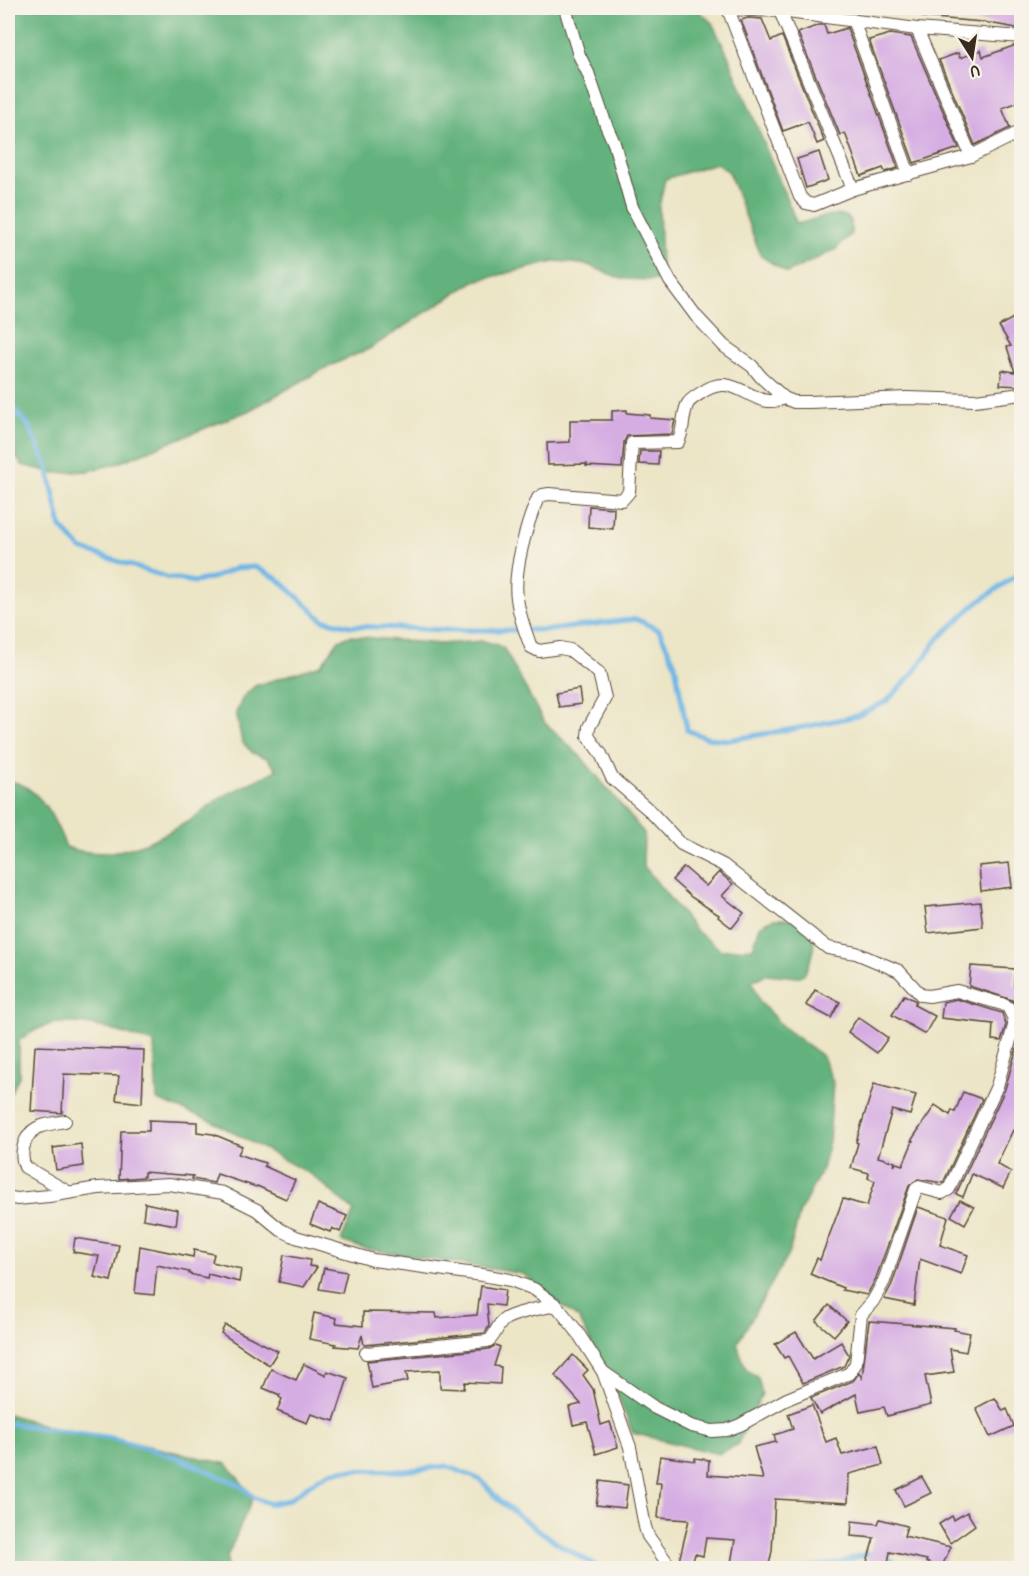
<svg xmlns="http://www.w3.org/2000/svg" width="1029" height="1576" font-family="'Patrick Hand',sans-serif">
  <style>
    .forest { fill: #63b27d; stroke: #4f6e4e; stroke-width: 1.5 }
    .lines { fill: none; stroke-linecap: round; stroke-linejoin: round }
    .stream { stroke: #6eb6e6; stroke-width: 5 }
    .building { fill: #d6ade3 }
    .minor-casing { stroke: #564637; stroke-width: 14 }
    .minor { stroke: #fff; stroke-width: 12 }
  </style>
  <rect width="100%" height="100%" fill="#f7f3e8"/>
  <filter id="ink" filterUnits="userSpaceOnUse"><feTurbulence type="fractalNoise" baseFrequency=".0167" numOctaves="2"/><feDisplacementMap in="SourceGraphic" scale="12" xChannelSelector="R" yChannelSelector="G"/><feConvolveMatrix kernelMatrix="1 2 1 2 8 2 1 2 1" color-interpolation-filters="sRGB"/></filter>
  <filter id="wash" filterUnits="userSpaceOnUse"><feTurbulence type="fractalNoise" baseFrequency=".008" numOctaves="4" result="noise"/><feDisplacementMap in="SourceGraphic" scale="24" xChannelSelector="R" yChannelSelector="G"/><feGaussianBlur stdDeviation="1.35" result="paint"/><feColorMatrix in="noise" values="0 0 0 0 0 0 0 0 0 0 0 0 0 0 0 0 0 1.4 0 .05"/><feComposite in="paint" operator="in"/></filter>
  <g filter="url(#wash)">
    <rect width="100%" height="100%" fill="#ece5c6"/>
    <g class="forest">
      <path d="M8,8H696L712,23L727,53L797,224C813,221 837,207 851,220V234L835,250L787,273L761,256L728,171L716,163L665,179L659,207L661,265L656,280L622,279L588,265L558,261L474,281L369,349L327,367L248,411L118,463L88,471L55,473L22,465L8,444Z"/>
      <path d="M350,636L440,644L483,641L498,645L504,649L544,722L582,758L644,833L643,865L695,930L721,950L753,948L760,926L773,919H797L814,935L813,954L805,973L798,977L767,974L752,981L760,1002L784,1028L822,1056L833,1082L829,1141L822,1169L800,1212L789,1253L737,1344L746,1369L758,1378L762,1394L737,1445L718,1454L633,1433L616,1391L579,1319L523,1274L362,1248L341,1241L354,1211L312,1175L212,1121L157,1100L154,1043C120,1033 74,1013 40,1028C33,1031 26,1036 19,1040V1077L8,1097V781C40,785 55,820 66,847C110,863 151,843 189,821C200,815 208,805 219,799C238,788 258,779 277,770L267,758L253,753L242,742L236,713L243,697L255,686L321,665L339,640Z"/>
      <polygon points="8,1414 73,1434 112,1438 227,1464 253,1497 227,1557 227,1568 8,1568"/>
    </g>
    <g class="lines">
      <g class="stream">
        <polyline points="8,403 28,425 47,465 61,527 81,549 166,577 195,582 215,577 236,568 255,567 278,579 323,620 350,626 447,630 549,630 636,619 659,630 675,664 687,730 707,738 729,740 809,726 857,716 887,701 912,675 938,639 973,606 1022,571"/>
        <polyline points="8,1423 112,1438 176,1457 240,1485 253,1497 270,1504 288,1500 319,1478 331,1472 342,1470 403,1471 447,1466 481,1480 500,1501 523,1519 560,1545 600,1568"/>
        <path d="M806,1568C816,1566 829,1566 839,1563C863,1554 880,1545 899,1568"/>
      </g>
    </g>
    <g id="blocks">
      <g class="building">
        <polygon points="923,8 1022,8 1022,29 983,22 922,17"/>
        <polygon points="748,18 762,19 771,41 782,36 824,141 817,144 808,122 783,131 741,20"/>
        <polygon points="819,25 824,25 827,34 847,28 898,168 885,172 883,168 861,176 845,133 840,135 798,33"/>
        <polygon points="890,34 911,37 959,148 914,163 869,40"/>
        <polygon points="1016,45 1022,45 1022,101 1002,108 1010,128 975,145 939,60 958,53 960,58 981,50 983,57"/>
        <polygon points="819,152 828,180 806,188 797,159"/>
        <polygon points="1022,313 1022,386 1000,385 1002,370 1015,372 1007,347 1011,346 999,326"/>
        <polygon points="627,410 627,413 650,415 650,418 675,420 672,434 627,436 624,442 622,468 586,466 587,464 548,465 547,443 570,442 570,420 612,420 612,411"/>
        <polygon points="640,451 659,451 658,465 639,464"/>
        <polygon points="589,506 614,508 613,529 588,527"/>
        <polygon points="579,689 581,704 559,707 556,693"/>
        <polygon points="1009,863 1012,887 981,891 979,866"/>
        <polygon points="684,867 706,886 719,872 733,884 722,896 744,913 732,928 718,917 719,915 691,897 672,880"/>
        <polygon points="980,902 983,927 928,933 925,907"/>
        <polygon points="971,966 1015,969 1014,985 1022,984 1022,1016 1012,1000 969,986"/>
        <polygon points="815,990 840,1002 831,1018 806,1005"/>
        <polygon points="904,995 916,1001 914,1005 935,1016 925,1034 892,1015"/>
        <polygon points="957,999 1002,1013 1006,1025 1001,1041 992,1040 993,1024 941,1018 943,1002"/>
        <polygon points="858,1017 888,1038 877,1053 848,1032"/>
        <polygon points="1022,1030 1022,1134 1013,1130 997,1164 1011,1172 1003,1188 972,1174 963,1197 956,1194 1005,1089"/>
        <polygon points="35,1046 144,1050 142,1103 116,1100 119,1076 64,1074 62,1113 31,1111"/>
        <polygon points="874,1084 916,1095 910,1115 892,1110 878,1157 895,1162 894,1166 896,1163 903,1165 913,1141 911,1141 935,1105 950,1115 952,1110 955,1112 963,1092 982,1099 943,1183 918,1179 909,1186 876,1278 867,1295 842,1290 843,1288 810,1274 817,1258 820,1260 843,1199 867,1206 875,1181 868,1178 869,1173 851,1168 858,1143 856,1142"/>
        <polygon points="149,1120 197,1122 197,1132 213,1134 242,1146 238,1154 265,1163 264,1166 295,1180 286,1199 257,1186 256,1187 217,1174 214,1183 192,1179 193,1176 144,1172 144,1177 119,1179 121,1131 149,1131"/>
        <polygon points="81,1144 83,1166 56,1170 53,1148"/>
        <polygon points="960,1200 974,1207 965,1224 951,1216"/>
        <polygon points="145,1203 178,1210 176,1225 143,1219"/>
        <polygon points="318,1204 347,1216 340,1232 332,1228 330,1232 310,1224"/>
        <polygon points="918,1207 948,1217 940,1245 968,1255 961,1274 920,1259 914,1305 884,1299 892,1284"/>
        <polygon points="75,1238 119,1245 111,1281 94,1277 99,1256 73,1252"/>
        <polygon points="140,1246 193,1257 194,1250 214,1254 212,1262 241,1269 239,1282 208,1274 207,1278 189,1274 189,1272 157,1265 154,1295 135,1293"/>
        <polygon points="284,1255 310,1260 309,1266 317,1267 304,1287 279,1282"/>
        <polygon points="324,1268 347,1272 342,1293 319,1289"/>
        <polygon points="481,1286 505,1290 503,1306 487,1304 489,1326 485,1333 364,1345 362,1335 358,1348 335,1346 336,1344 309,1339 314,1313 337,1318 336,1323 363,1326 363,1312 436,1313 437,1318 477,1315"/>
        <polygon points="829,1305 847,1321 834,1336 816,1321"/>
        <polygon points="869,1321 955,1328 954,1330 970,1333 966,1352 950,1349 954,1372 925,1376 931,1405 887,1416 884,1407 860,1412 856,1394 820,1414 811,1398 853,1381 859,1373 862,1378"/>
        <polygon points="225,1325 278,1351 269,1365 221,1333"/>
        <polygon points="796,1332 813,1359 841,1342 849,1355 844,1366 803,1383 788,1356 784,1358 775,1344"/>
        <polygon points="496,1345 500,1347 494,1366 501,1367 500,1384 465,1382 464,1389 440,1388 440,1370 406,1372 408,1381 372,1388 367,1361 489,1349"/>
        <polygon points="573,1355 588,1370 583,1375 593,1389 601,1425 610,1422 618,1447 596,1454 587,1422 573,1425 569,1407 581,1404 555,1375"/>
        <polygon points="304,1364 326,1375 327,1371 348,1378 334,1421 311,1414 307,1423 277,1411 282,1399 279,1397 280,1395 263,1388 271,1369 296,1380"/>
        <polygon points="995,1398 1003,1411 1007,1409 1014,1426 990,1437 976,1408"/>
        <polygon points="812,1405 826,1442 836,1438 842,1455 878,1446 883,1465 849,1474 848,1503 775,1499 772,1551 768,1569 730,1569 735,1540 706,1538 703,1556 695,1554 691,1568 678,1565 689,1520 658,1518 661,1483 656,1483 660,1456 695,1461 695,1458 709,1460 708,1475 763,1479 754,1447 776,1442 774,1435 793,1429 788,1414"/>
        <polygon points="922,1477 931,1493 904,1506 896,1490"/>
        <polygon points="600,1481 628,1485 625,1508 596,1505"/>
        <polygon points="967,1512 975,1525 950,1543 939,1524 952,1516 954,1520"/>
        <polygon points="880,1519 907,1526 904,1536 951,1547 941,1568 926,1562 927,1560 890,1552 887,1569 865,1569 874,1538 851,1536 852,1521 878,1524"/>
      </g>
    </g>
  </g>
  <g filter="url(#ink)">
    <use href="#blocks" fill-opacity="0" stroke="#564637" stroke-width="1.5"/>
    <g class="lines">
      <defs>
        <g id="minor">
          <polyline points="565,8 579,55 588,73 606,125 614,143 632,207 670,281 696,316 724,346 752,366 761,377 784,398 794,402 810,402 907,398 975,400 1022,394"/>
          <polyline points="727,8 728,9 780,11 917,29 1022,37"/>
          <polyline points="728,9 800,197 806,203 814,205 853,189 971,156 917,29"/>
          <polyline points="780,11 853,189"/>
          <polyline points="853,20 909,174"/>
          <polyline points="971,156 1022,131"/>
          <path d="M65,1121C57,1123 45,1124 37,1128C24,1135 19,1154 25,1167L68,1192"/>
          <polyline points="8,1197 17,1199 49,1196 98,1188 169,1184 223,1193 257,1210 281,1230 296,1237 373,1260 482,1275 510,1280 534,1289 556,1305 576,1330 603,1372 630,1447 645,1527 648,1536 671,1568"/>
          <path d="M366,1353L488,1341C496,1336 496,1325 505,1319C519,1311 540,1309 556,1305"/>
          <path d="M603,1372L655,1408L691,1426L712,1431L727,1430L740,1425L787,1399L850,1373L856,1363L861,1315L873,1301L884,1281L916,1189L919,1187L942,1193L949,1189L997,1086L1014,1026V1019L1008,1007L1002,1004L957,991L929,996L921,995L899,971L856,953L828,948L723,865L681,844L649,810L612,778L601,754L588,736L589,727L605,698L599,673L570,650L560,648L539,651L531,647C525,631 519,615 517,598C513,572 527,522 538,498L543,495L549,494L622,500L629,492L632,443L678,442C684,431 682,417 687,405C689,400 696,396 701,393C736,367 753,413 784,398"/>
        </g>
      </defs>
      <use href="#minor" class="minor-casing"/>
      <use href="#minor" class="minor"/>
    </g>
  </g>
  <rect width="1029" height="1576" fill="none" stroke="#f7f3e8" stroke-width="30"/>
  <g transform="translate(972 57) rotate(168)" stroke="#f7f3e8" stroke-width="4.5" paint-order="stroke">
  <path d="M0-4.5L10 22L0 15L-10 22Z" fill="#3b2a1e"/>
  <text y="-9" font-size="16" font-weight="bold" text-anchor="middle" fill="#3b2a1e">U</text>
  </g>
</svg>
